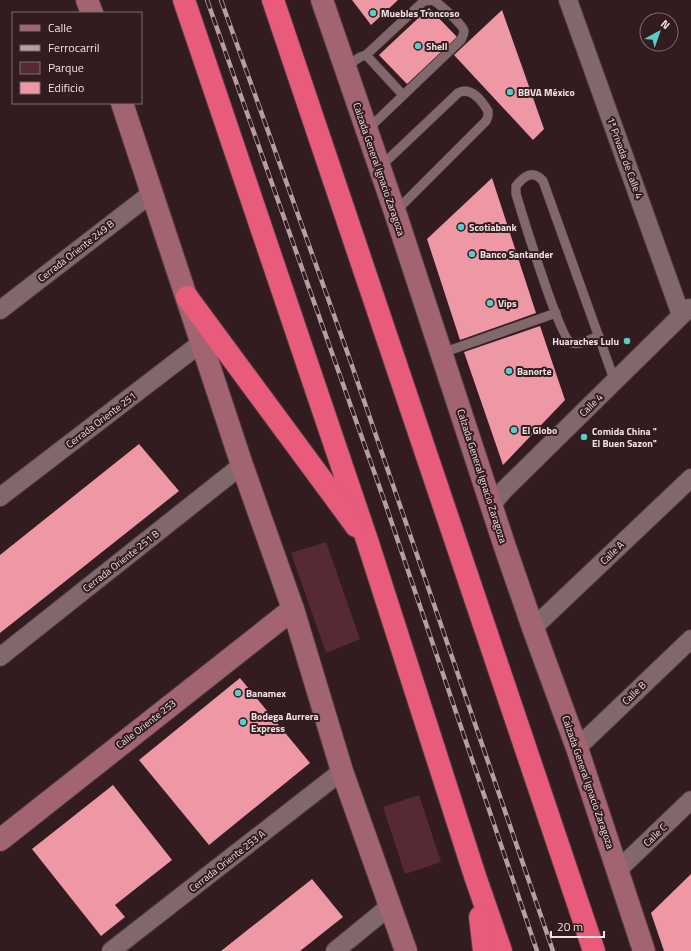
<svg xmlns="http://www.w3.org/2000/svg" width="691" height="951" font-family="'Titillium Web',sans-serif">
  <style>
    .green { fill: #572a33 }
    .building { fill: #ee98a6 }
    .lines { fill: none; stroke-linecap: round; stroke-linejoin: round }
    .lane-casing { stroke: #4d3b3d; stroke-width: 10 }
    .street-casing { stroke: #4d3b3d; stroke-width: 20 }
    .secondary-casing { stroke: #4d3b3d; stroke-width: 24 }
    .highway-casing { stroke: #4d3b3d; stroke-width: 24 }
    .lane { stroke: #82686b; stroke-width: 9 }
    .street { stroke: #82686b; stroke-width: 18 }
    .secondary { stroke: #a16470; stroke-width: 22 }
    .highway { stroke: #e85b7b; stroke-width: 22 }
    .rail-casing { stroke: #b2a0a2; stroke-width: 4.5 }
    .rail { stroke: #321c20; stroke-width: 3; stroke-dasharray: 9; stroke-linecap: butt }
    .poi-dot { fill: #55cec6; stroke: #321c20; stroke-width: 1.5 }
    .labels { text-anchor: middle; dominant-baseline: central; stroke-width: 4; stroke-linejoin: round; paint-order: stroke }
    .poi-label { font-size: 10px; font-weight: bold; fill: #f1e2e3; stroke: #321c20; text-anchor: start }
    .street-label { font-size: 10px; fill: #f1e2e3; stroke: #321c20 }
  </style>
  <rect width="100%" height="100%" fill="#321c20"/>
  <g class="green">
    <polygon points="326,542 360,639 326,653 291,553"/>
    <polygon points="419,795 441,862 405,874 383,807"/>
  </g>
  <g class="building">
    <polygon points="352,0 398,0 371,25"/>
    <polygon points="429,8 457,37 407,84 379,55"/>
    <polygon points="502,10 544,129 533,140 454,55"/>
    <polygon points="492,178 536,313 460,340 427,239"/>
    <polygon points="540,326 565,400 503,465 464,352"/>
    <polygon points="139,444 179,491 0,633 0,555"/>
    <polygon points="240,678 310,763 209,845 139,760"/>
    <polygon points="113,785 172,860 115,905 125,917 101,936 32,849"/>
    <polygon points="691,874 691,951 664,951 651,913"/>
    <polygon points="312,879 343,917 300,951 221,951"/>
  </g>
  <g class="lines">
    <defs>
      <g id="lane">
        <polyline points="366,55 403,95"/>
        <path d="M346,67L360,57L366,55L424,1C428,1 431,0 434,1C440,4 463,25 464,31C464,35 462,37 461,40L367,130"/>
        <path d="M380,167L458,93C471,86 482,101 488,111V116L486,121L396,211"/>
        <path d="M599,336C591,339 577,347 570,342C559,335 522,214 516,194V186C524,176 533,169 543,181L615,382"/>
        <polyline points="442,353 556,313"/>
      </g>
      <g id="street">
        <polyline points="568,0 681,315"/>
        <polyline points="0,310 152,193"/>
        <polyline points="0,497 201,343"/>
        <polyline points="492,504 505,489 689,308"/>
        <polyline points="533,628 691,478"/>
        <polyline points="0,657 242,465"/>
        <polyline points="577,748 691,639"/>
        <polyline points="618,870 691,800"/>
        <polyline points="111,951 342,771"/>
        <polyline points="335,951 390,906"/>
      </g>
      <g id="secondary">
        <polyline points="87,0 92,13"/>
        <polyline points="322,0 395,212 505,547 533,628 577,748 644,951"/>
        <polyline points="122,103 242,465 293,609 342,771 406,951"/>
        <polyline points="0,840 293,609"/>
      </g>
      <g id="highway">
        <polyline points="184,0 368,543 475,876 501,951"/>
        <polyline points="273,0 594,951"/>
        <polyline points="187,297 356,526"/>
        <polyline points="480,917 484,951"/>
      </g>
    </defs>
    <use href="#lane" class="lane-casing"/>
    <use href="#street" class="street-casing"/>
    <use href="#secondary" class="secondary-casing"/>
    <use href="#highway" class="highway-casing"/>
    <use href="#lane" class="lane"/>
    <use href="#street" class="street"/>
    <use href="#secondary" class="secondary"/>
    <use href="#highway" class="highway"/>
    <defs>
      <g id="rail">
        <polyline points="207,0 383,497 537,951"/>
        <polyline points="221,0 349,357 553,951"/>
      </g>
    </defs>
    <use href="#rail" class="rail-casing"/>
    <use href="#rail" class="rail"/>
  </g>
  <g class="poi-dot">
    <circle cx="373" cy="13" r="4"/>
    <circle cx="418" cy="46" r="4"/>
    <circle cx="510" cy="92" r="4"/>
    <circle cx="461" cy="227" r="4"/>
    <circle cx="472" cy="254" r="4"/>
    <circle cx="490" cy="303" r="4"/>
    <circle cx="627" cy="341" r="4"/>
    <circle cx="509" cy="371" r="4"/>
    <circle cx="514" cy="430" r="4"/>
    <circle cx="584" cy="437" r="4"/>
    <circle cx="238" cy="693" r="4"/>
    <circle cx="243" cy="722" r="4"/>
  </g>
  <g class="labels">
    <g class="poi-label">
      <text x="381" y="13">Muebles Troncoso</text>
      <text x="426" y="46">Shell</text>
      <text x="518" y="92">BBVA México</text>
      <text x="469" y="227">Scotiabank</text>
      <text x="480" y="254">Banco Santander</text>
      <text x="498" y="303">Vips</text>
      <text x="619" y="341" text-anchor="end">Huaraches Lulu</text>
      <text x="517" y="371">Banorte</text>
      <text x="522" y="430">El Globo</text>
      <text x="592" y="431">Comida China "<tspan x="592" dy="12">El Buen Sazon"</tspan></text>
      <text x="246" y="693">Banamex</text>
      <text x="251" y="716">Bodega Aurrera<tspan x="251" dy="12">Express</tspan></text>
    </g>
    <g class="street-label">
      <text transform="translate(625 158) rotate(70)">1ª Privada de Calle 4</text>
      <text transform="translate(379 169) rotate(71)">Calzada General Ignacio Zaragoza</text>
      <text transform="translate(76 251) rotate(-38)">Cerrada Oriente 249 B</text>
      <text transform="translate(591 405) rotate(-44)">Calle 4</text>
      <text transform="translate(101 420) rotate(-37)">Cerrada Oriente 251</text>
      <text transform="translate(482 476) rotate(72)">Calzada General Ignacio Zaragoza</text>
      <text transform="translate(612 553) rotate(-44)">Calle A</text>
      <text transform="translate(121 561) rotate(-38)">Cerrada Oriente 251 B</text>
      <text transform="translate(634 693) rotate(-44)">Calle B</text>
      <text transform="translate(146 724) rotate(-38)">Calle Oriente 253</text>
      <text transform="translate(588 782) rotate(71)">Calzada General Ignacio Zaragoza</text>
      <text transform="translate(655 835) rotate(-44)">Calle C</text>
      <text transform="translate(227 861) rotate(-38)">Cerrada Oriente 253 A</text>
    </g>
  </g>
  <rect x="12" y="12" width="130" height="92" fill="#321c20" stroke="#7e6b6e"/>
  <rect x="20" y="25" width="20" height="6" fill="#a16470" stroke="#7e6b6e"/>
  <text x="48" y="32" font-size="12" fill="#f1e2e3">Calle</text>
  <rect x="20" y="45" width="20" height="6" fill="#b2a0a2" stroke="#7e6b6e"/>
  <text x="48" y="52" font-size="12" fill="#f1e2e3">Ferrocarril</text>
  <rect x="20" y="62" width="20" height="12" fill="#572a33" stroke="#7e6b6e"/>
  <text x="48" y="72" font-size="12" fill="#f1e2e3">Parque</text>
  <rect x="20" y="82" width="20" height="12" fill="#ee98a6" stroke="#7e6b6e"/>
  <text x="48" y="92" font-size="12" fill="#f1e2e3">Edificio</text>
  <g transform="translate(659 32) rotate(40)"><circle r="19" fill="#321c20" stroke="#7e6b6e"/>
  <path d="M0-3L7 15L0 10L-7 15Z" fill="#55cec6"/>
  <text y="-6" font-size="11" font-weight="bold" text-anchor="middle" fill="#f1e2e3">N</text>
  </g>
  <path d="M551 931v6h53v-6" fill="none" stroke="#f1e2e3" stroke-width="2"/>
  <text x="557" y="931" font-size="12" fill="#f1e2e3" stroke="#321c20" stroke-width="3" paint-order="stroke">20 m</text>
</svg>
